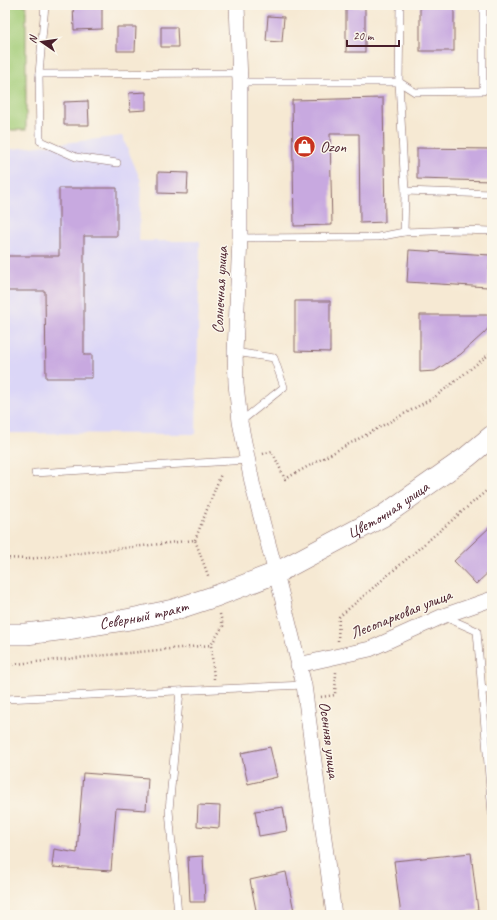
<svg xmlns="http://www.w3.org/2000/svg" width="497" height="920" font-family="Caveat,sans-serif">
  <style>
    .built { fill: #dbd6f7 }
    .green { fill: #a3cc77; stroke: #767651 }
    .building { fill: #c8a9e0 }
    .lines { fill: none; stroke-linecap: round; stroke-linejoin: round }
    .service-casing { stroke: #866666; stroke-width: 8 }
    .minor-casing { stroke: #866666; stroke-width: 16 }
    .secondary-casing { stroke: #866666; stroke-width: 22 }
    .path { stroke: #866666; stroke-width: 2.5; stroke-dasharray: 1 3; stroke-linecap: butt }
    .service { stroke: #fff; stroke-width: 7 }
    .minor { stroke: #fff; stroke-width: 15 }
    .secondary { stroke: #fff; stroke-width: 21 }
    .labels { text-anchor: middle; dominant-baseline: central; stroke-width: 3; stroke-linejoin: round; paint-order: stroke }
    .poi-label { font-size: 16px; fill: #4a1f2b; stroke: #fbf7ec; text-anchor: start }
    .street-label { font-size: 16px; fill: #4a1f2b; stroke: #fbf7ec }
  </style>
  <rect width="100%" height="100%" fill="#fbf7ec"/>
  <filter id="ink" filterUnits="userSpaceOnUse"><feTurbulence type="fractalNoise" baseFrequency=".025" numOctaves="2"/><feDisplacementMap in="SourceGraphic" scale="8" xChannelSelector="R" yChannelSelector="G"/><feConvolveMatrix kernelMatrix="1 2 1 2 8 2 1 2 1" color-interpolation-filters="sRGB"/></filter>
  <filter id="wash" filterUnits="userSpaceOnUse"><feTurbulence type="fractalNoise" baseFrequency=".012" numOctaves="4" result="noise"/><feDisplacementMap in="SourceGraphic" scale="16" xChannelSelector="R" yChannelSelector="G"/><feGaussianBlur stdDeviation="0.9" result="paint"/><feColorMatrix in="noise" values="0 0 0 0 0 0 0 0 0 0 0 0 0 0 0 0 0 1.4 0 .05"/><feComposite in="paint" operator="in"/></filter>
  <g filter="url(#wash)">
    <rect width="100%" height="100%" fill="#f6e9d3"/>
    <polygon class="built" points="122,136 141,181 139,241 200,241 196,434 5,433 5,150"/>
    <rect class="green" x="5" y="5" width="21" height="125"/>
    <g id="blocks">
      <g class="building">
        <polygon points="73,5 102,5 102,29 74,30"/>
        <rect x="420" y="5" width="34" height="46"/>
        <rect x="346" y="7" width="19" height="45"/>
        <polygon points="268,16 284,17 282,42 266,41"/>
        <polygon points="117,27 136,27 135,51 117,51"/>
        <polygon points="161,27 177,27 178,47 161,47"/>
        <polygon points="146,92 146,110 130,111 129,93"/>
        <polygon points="383,98 385,222 360,223 359,134 330,134 332,225 294,226 292,100"/>
        <polygon points="88,101 89,125 64,125 64,102"/>
        <polygon points="417,148 492,149 492,181 417,179"/>
        <polygon points="158,172 188,173 187,194 158,193"/>
        <polygon points="59,188 117,188 117,236 84,236 84,355 92,355 92,378 46,378 45,291 5,291 5,256 59,256"/>
        <polygon points="409,250 490,255 488,287 407,282"/>
        <polygon points="295,301 330,301 330,352 295,351"/>
        <polygon points="420,315 492,315 492,324 484,333 461,354 435,371 420,372"/>
        <polygon points="492,525 492,569 476,584 454,561"/>
        <polygon points="270,747 277,777 248,784 241,753"/>
        <polygon points="83,773 148,778 146,810 116,808 111,871 52,867 54,849 77,853"/>
        <polygon points="198,805 220,806 219,828 197,826"/>
        <polygon points="283,807 287,831 259,836 255,811"/>
        <polygon points="471,853 478,910 435,915 401,915 394,861"/>
        <polygon points="203,856 205,902 190,902 188,857"/>
        <polygon points="286,872 294,911 288,912 289,915 257,915 250,880"/>
      </g>
    </g>
  </g>
  <g filter="url(#ink)">
    <use href="#blocks" fill-opacity="0" stroke="#866666" stroke-width="1"/>
    <g class="lines">
      <defs>
        <g id="service">
          <polyline points="45,5 39,74 40,141 76,157 117,163"/>
          <polyline points="39,74 240,73"/>
          <polyline points="240,82 399,82 400,5"/>
          <polyline points="399,82 415,92 483,91 483,5"/>
          <polyline points="399,82 405,191"/>
          <polyline points="404,232 405,191 492,194"/>
          <polyline points="240,238 378,237 404,232 461,230 492,231"/>
          <polyline points="235,352 274,358 284,387 240,422"/>
          <polyline points="35,473 248,460"/>
          <polyline points="445,617 477,631 492,813"/>
          <polyline points="482,689 492,691"/>
          <polyline points="5,699 304,685"/>
          <polyline points="178,915 169,810 180,691"/>
        </g>
        <g id="minor">
          <polyline points="237,5 240,82 240,238 235,352 236,384 240,422 253,487 276,573 304,685 334,915"/>
          <polyline points="298,665 370,649 443,616 492,599"/>
        </g>
        <g id="secondary">
          <path id="s1" d="M5,634H26L74,628L131,619L173,610L216,596L276,573L383,516L467,457L492,436"/>
        </g>
      </defs>
      <use href="#service" class="service-casing"/>
      <use href="#minor" class="minor-casing"/>
      <use href="#secondary" class="secondary-casing"/>
      <g class="path">
        <polyline points="263,454 272,451 285,479 435,397 492,352"/>
        <polyline points="195,540 221,474"/>
        <polyline points="5,558 28,559 195,540 209,578"/>
        <polyline points="338,641 339,617 492,486"/>
        <polyline points="5,665 211,645"/>
        <polyline points="214,679 211,645 223,626 220,614"/>
        <polyline points="321,697 335,695 336,672"/>
      </g>
      <use href="#service" class="service"/>
      <use href="#minor" class="minor"/>
      <use href="#secondary" class="secondary"/>
    </g>
  </g>
  <defs>
    <symbol id="shop-disc" viewBox="-11 -11 22 22"><circle r="9.5" fill="#c8321e" stroke="#fbf7ec"/><path d="M-5-2.5h2.3a2.7 3.5 0 0 1 5.4 0H5L5.5 6h-11ZM-1.5-2.5h3a1.5 2.3 0 0 0-3 0Z" fill="#fff"/></symbol>
  </defs>
  <g fill-rule="evenodd">
    <use href="#shop-disc" x="292" y="134" width="25" height="25"/>
  </g>
  <g class="labels">
    <g class="poi-label">
      <text x="320" y="147">Ozon</text>
    </g>
    <g class="street-label">
      <text transform="translate(220 290) rotate(-87)">Солнечная улица</text>
      <text stroke="none"><textPath href="#s1" startOffset="408">Цветочная улица</textPath></text>
      <text stroke="none"><textPath href="#s1" startOffset="140">Северный тракт</textPath></text>
      <text transform="translate(401 614) rotate(-22)">Лесопарковая улица</text>
      <text transform="translate(329 740) rotate(83)">Осенняя улица</text>
    </g>
  </g>
  <rect width="497" height="920" fill="none" stroke="#fbf7ec" stroke-width="20"/>
  <g transform="translate(42 42) rotate(283)" stroke="#fbf7ec" stroke-width="3" paint-order="stroke">
  <path d="M0-3L7 15L0 10L-7 15Z" fill="#4a1f2b"/>
  <text y="-6" font-size="11" font-weight="bold" text-anchor="middle" fill="#4a1f2b">N</text>
  </g>
  <path d="M347 40v6h52v-6" fill="none" stroke="#4a1f2b" stroke-width="2"/>
  <text x="353" y="40" font-size="12" fill="#4a1f2b" stroke="#fbf7ec" stroke-width="3" paint-order="stroke">20 m</text>
</svg>
